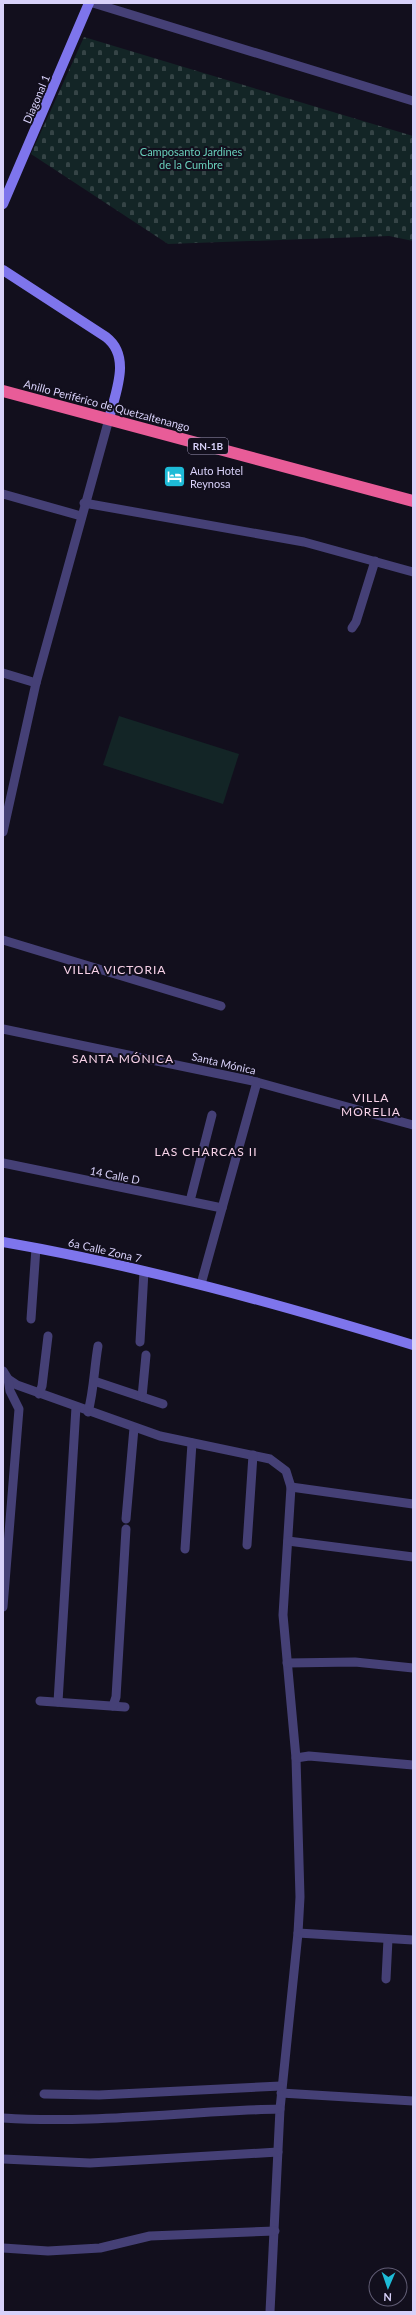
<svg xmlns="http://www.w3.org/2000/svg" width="416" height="2315" font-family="Lato,sans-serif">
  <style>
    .cemetery { fill: url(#cemetery-stones) }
    .garden { fill: #132526 }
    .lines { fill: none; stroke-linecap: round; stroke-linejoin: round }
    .street { stroke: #454076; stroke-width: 9 }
    .secondary { stroke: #7e75ec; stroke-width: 10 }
    .highway { stroke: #e85c98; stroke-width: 12 }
    .labels { text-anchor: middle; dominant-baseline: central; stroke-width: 4; stroke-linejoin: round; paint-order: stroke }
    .shield { fill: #120f1d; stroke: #9d97b7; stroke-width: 1 }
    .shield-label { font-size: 10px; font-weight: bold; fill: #d8d1f9 }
    .street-label { font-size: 11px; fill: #d8d1f9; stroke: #120f1d }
    .park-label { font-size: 11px; fill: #68ceba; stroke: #120f1d }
    .poi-label { font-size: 11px; fill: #d8d1f9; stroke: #120f1d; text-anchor: start }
    .neighbourhood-label { font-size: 12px; letter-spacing: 1px; fill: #f9d3e9; stroke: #120f1d }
  </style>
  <defs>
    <pattern id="cemetery-stones" width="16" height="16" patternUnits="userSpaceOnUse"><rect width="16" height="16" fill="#132526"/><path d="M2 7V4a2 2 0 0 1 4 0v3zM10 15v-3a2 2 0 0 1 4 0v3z" fill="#354446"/></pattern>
  </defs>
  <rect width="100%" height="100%" fill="#120f1d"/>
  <polygon class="cemetery" points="84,37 413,136 413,241 389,236 168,244 31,154"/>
  <polygon class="garden" points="119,716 239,754 223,804 103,765"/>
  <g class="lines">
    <g class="street">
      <polyline points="93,3 413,101"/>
      <polyline points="3,494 81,516"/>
      <polyline points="84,503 304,542 413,572"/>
      <polyline points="352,628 356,622 375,561"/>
      <polyline points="3,673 36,683"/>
      <polyline points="3,832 36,683 109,419"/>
      <polyline points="3,940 221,1006"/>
      <polyline points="3,1029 253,1081 413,1125"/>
      <polyline points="3,1163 222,1208"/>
      <polyline points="190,1201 212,1115"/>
      <polyline points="201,1284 257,1082"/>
      <polyline points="31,1319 36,1248"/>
      <polyline points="140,1342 144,1271"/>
      <polyline points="3,1371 8,1379 17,1385 160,1436 270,1459 286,1471 291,1487 283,1615 296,1758 300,1897 298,1933 280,2109 270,2312"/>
      <polyline points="94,1381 163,1404"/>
      <polyline points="39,1394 42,1386 48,1336"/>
      <polyline points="142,1397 146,1355"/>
      <path d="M88,1412C94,1390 94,1369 98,1346"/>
      <polyline points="291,1487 413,1504"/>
      <polyline points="126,1519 134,1428"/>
      <polyline points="288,1541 413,1557"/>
      <polyline points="247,1545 253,1455"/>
      <polyline points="185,1549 192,1443"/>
      <polyline points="3,1607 19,1409 10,1391 8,1379"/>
      <polyline points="287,1663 355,1662 413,1668"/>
      <polyline points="40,1701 125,1707"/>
      <polyline points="58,1702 76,1407"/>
      <polyline points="113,1706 116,1697 126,1529"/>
      <polyline points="296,1758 309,1756 413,1765"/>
      <polyline points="298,1933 413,1940"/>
      <polyline points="386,1979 388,1939"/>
      <polyline points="281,2093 413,2101"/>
      <polyline points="44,2094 99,2095 281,2086"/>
      <path d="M3,2118C95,2124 187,2111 280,2109"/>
      <polyline points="3,2159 90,2163 278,2152"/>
      <polyline points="3,2248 48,2251 100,2248 150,2236 275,2231"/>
    </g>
    <g class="secondary">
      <polyline points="3,204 89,3"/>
      <path d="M3,270L106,337C132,357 115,393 109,419"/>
      <path d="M3,1242C142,1266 278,1304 413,1345"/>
    </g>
    <polyline class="highway" points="3,391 413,501"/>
  </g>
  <defs>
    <symbol id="hotel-square" viewBox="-11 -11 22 22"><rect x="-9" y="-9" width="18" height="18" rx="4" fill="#1ebbd7" stroke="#120f1d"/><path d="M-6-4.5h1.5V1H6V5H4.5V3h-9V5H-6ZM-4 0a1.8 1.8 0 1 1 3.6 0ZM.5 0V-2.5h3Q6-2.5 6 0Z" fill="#fff"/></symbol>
  </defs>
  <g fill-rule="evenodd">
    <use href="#hotel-square" x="162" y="464" width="25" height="25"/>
  </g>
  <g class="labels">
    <rect class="shield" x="188" y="438" width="40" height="16" rx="3"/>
    <g class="shield-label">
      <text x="208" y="446">RN-1B</text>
    </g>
    <g class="street-label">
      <text transform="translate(36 99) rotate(-67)">Diagonal 1</text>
      <text transform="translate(107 405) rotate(15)">Anillo Periférico de Quetzaltenango</text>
      <text transform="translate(224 1063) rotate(13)">Santa Mónica</text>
      <text transform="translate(115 1175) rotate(11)">14 Calle D</text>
      <text transform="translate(105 1250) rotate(13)">6a Calle Zona 7</text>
    </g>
    <g class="park-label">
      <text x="191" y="151">Camposanto Jardínes<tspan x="191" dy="13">de la Cumbre</tspan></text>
    </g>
    <g class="poi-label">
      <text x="190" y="470">Auto Hotel<tspan x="190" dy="13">Reynosa</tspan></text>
    </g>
    <g class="neighbourhood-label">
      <text x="115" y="969">VILLA VICTORIA</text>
      <text x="123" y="1058">SANTA MÓNICA</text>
      <text x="371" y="1097">VILLA<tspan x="371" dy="14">MORELIA</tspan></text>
      <text x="206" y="1151">LAS CHARCAS II</text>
    </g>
  </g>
  <rect width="416" height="2315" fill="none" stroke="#d8d1f9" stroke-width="8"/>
  <g transform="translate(388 2287) rotate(182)"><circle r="19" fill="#120f1d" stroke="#615d75"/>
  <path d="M0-3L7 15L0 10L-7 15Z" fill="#1ebbd7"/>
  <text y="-6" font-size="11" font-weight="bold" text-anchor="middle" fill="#d8d1f9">N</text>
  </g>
</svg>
